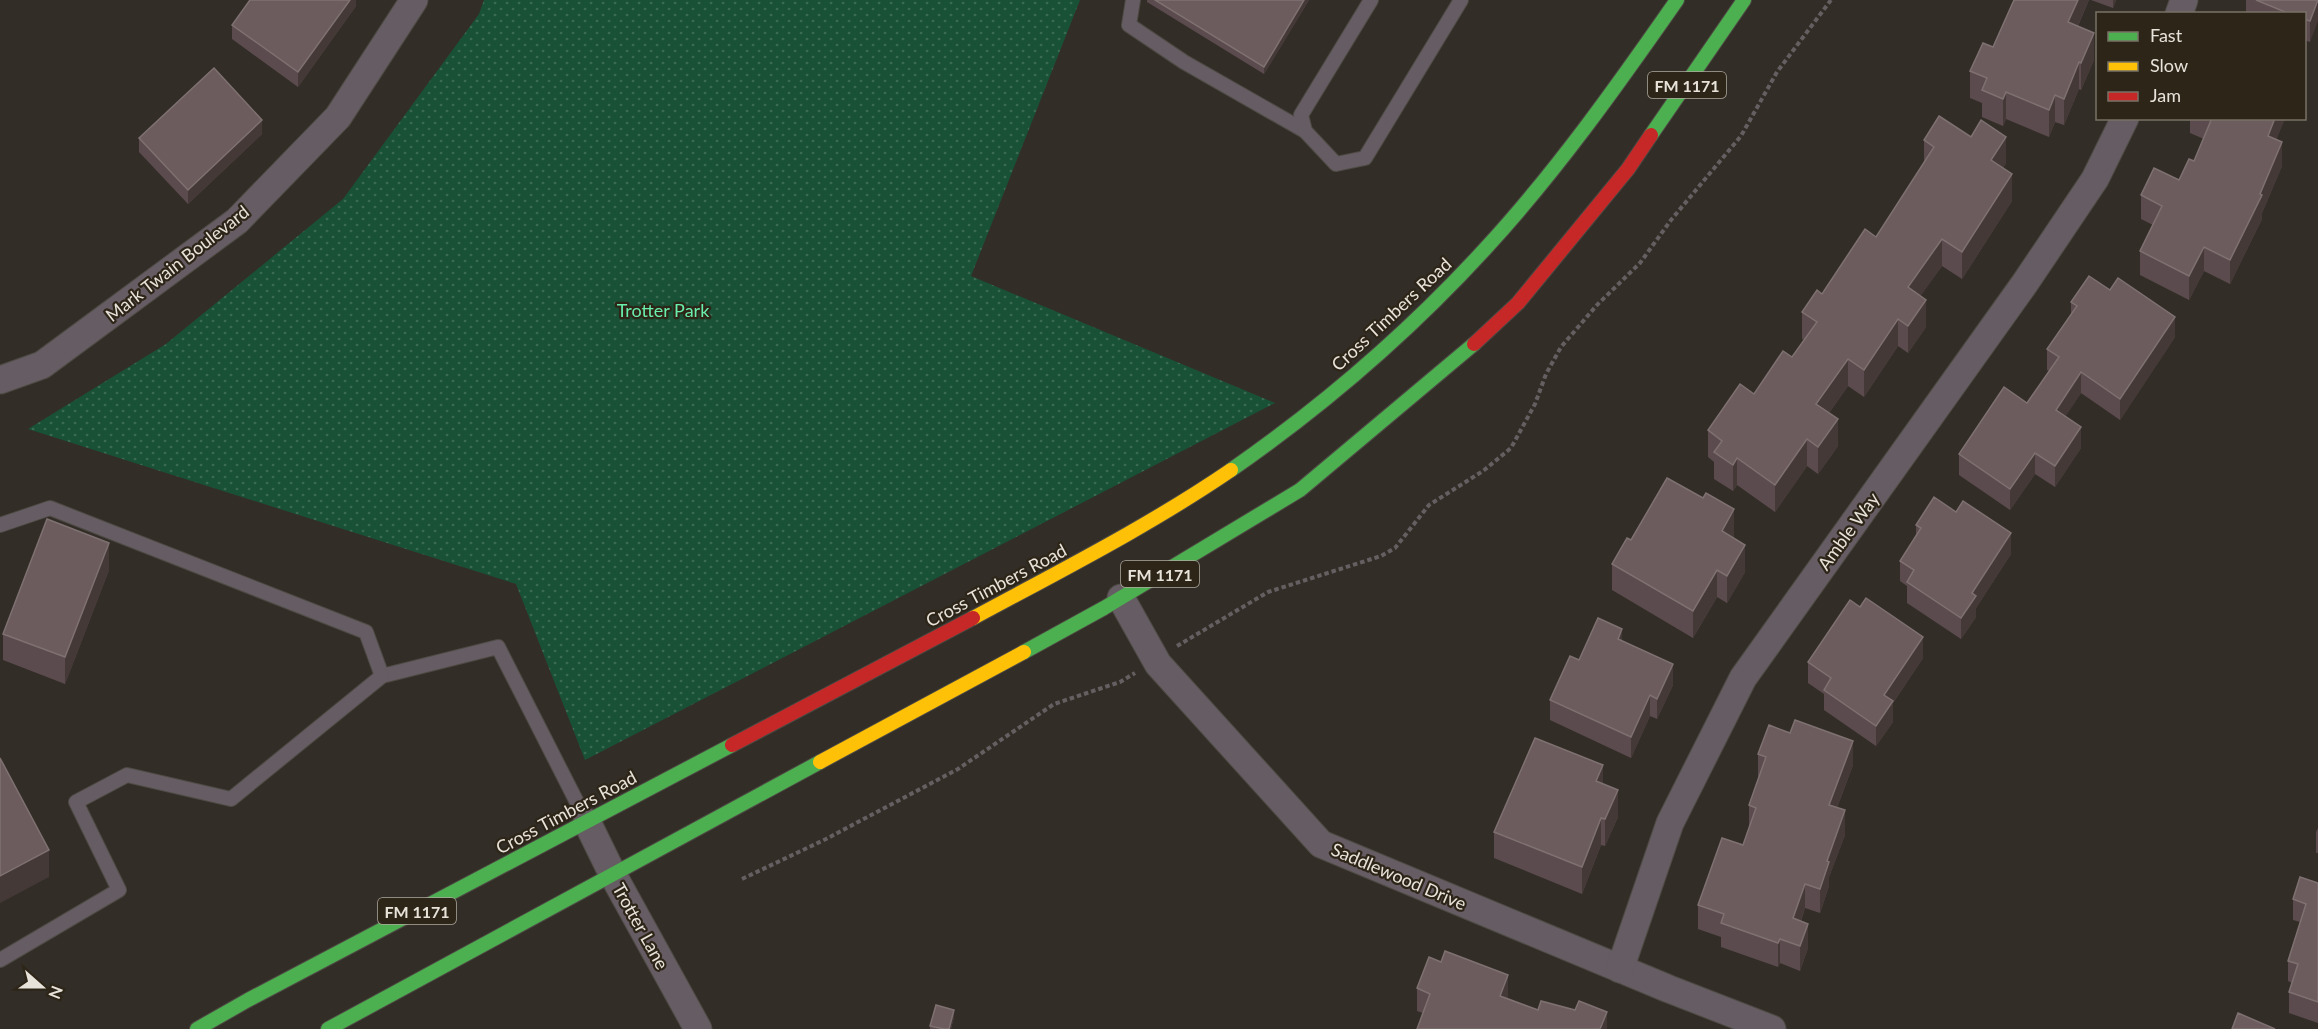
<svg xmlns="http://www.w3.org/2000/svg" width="2318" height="1029" font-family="Lato,sans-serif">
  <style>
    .park { fill: url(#park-dots) }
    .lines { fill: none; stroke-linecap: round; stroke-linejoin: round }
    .lane-casing { stroke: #4e4a44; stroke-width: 16 }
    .street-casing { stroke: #4e4a44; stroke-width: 29 }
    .fast-casing { stroke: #4e4a44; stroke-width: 16 }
    .slow-casing { stroke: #4e4a44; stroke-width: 16 }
    .jam-casing { stroke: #4e4a44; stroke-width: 16 }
    .path { stroke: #665f62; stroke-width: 4; stroke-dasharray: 4.5 3; stroke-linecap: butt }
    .lane { stroke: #665c63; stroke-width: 14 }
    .street { stroke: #665c63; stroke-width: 27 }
    .fast { stroke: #4caf50; stroke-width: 14 }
    .slow { stroke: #ffc107; stroke-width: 14 }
    .jam { stroke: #c62828; stroke-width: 14 }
    .wall { fill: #5c4b4e }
    .shaded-wall { fill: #453938 }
    .building { fill: #6c5c5e; stroke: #7f7171; stroke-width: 1.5 }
    .labels { text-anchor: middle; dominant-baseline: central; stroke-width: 4.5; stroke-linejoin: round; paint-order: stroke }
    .shield { fill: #2d2518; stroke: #b0aaa0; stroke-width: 1.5 }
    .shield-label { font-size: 16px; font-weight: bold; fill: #e8e3da }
    .street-label { font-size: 18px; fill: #e8e3da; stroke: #2d2518 }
    .park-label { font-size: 18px; fill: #69eeab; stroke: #2d2518 }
  </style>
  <defs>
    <pattern id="park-dots" width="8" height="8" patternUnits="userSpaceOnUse" patternTransform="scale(1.5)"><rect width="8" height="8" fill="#185136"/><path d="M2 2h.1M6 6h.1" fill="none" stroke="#3a6a52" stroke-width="1.8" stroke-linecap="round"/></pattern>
  </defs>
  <rect width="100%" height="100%" fill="#322e27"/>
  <polygon class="park" points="484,0 1080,0 971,276 1275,403 585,760 516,584 28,429 166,344 343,199 479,14"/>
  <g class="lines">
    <defs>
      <g id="lane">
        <polyline points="1133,0 1129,25 1184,62 1305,131"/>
        <polyline points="1371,0 1301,115 1305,131 1336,164 1365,158 1461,0"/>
        <polyline points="0,525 50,508 366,632 382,676 498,647 587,822"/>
        <polyline points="0,960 119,890 76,802 127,775 231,799 382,676"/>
      </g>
      <g id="street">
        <polyline points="2179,14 2184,0"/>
        <polyline points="0,380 42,365 237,221 338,117 414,0"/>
        <polyline points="1121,598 1158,664 1321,844 1669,989 1772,1029"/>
        <polyline points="587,822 613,875 698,1029"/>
        <polyline points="1620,969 1670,823 1743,678 2025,283 2095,179 2125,118"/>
      </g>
      <g id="fast">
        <polyline points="1651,135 1744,0"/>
        <path d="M1231,470C1323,406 1409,332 1485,249C1556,172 1617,86 1677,0"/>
        <polyline points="1024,652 1104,608 1300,490 1474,344"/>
        <polyline points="197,1029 248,1000 732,745"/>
        <polyline points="328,1029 820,762"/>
      </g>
      <g id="slow">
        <path d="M973,618C1060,571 1149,526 1231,470"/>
        <polyline points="820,762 1024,652"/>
      </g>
      <g id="jam">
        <polyline points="1474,344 1518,303 1628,169 1651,135"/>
        <polyline points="732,745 973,618"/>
      </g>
    </defs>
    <use href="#lane" class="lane-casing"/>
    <use href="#street" class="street-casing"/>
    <use href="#fast" class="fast-casing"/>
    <use href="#slow" class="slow-casing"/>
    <use href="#jam" class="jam-casing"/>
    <g class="path">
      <polyline points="1177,646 1268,592 1381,556 1395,548 1429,505 1483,471 1511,448 1535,404 1546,374 1561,347 1597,305 1640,263 1671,220 1741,136 1777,72 1831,0"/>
      <polyline points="742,879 826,839 958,769 1054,704 1120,682 1135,673"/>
    </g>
    <use href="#lane" class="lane"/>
    <use href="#street" class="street"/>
    <use href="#fast" class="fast"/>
    <use href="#slow" class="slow"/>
    <use href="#jam" class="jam"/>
  </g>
  <g class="wall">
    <polygon points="356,0 356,6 298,87 232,39 232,25"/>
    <polygon points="1147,0 1309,0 1264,74 1147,2"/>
    <polygon points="2014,0 2089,0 2078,26 2094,60 2081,90 2079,89 2064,125 2055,122 2049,137 2006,119 2003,126 1982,117 1982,103 1970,98 1970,71 1993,47"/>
    <polygon points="2091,0 2116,0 2113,8"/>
    <polygon points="2246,0 2318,0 2310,42 2304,40 2304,14 2246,14"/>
    <polygon points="2190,118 2285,118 2276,140 2282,166 2262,213 2262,219 2230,284 2204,271 2189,300 2140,275 2140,251 2153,225 2141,219 2141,195 2179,180 2194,161 2204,139 2190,133"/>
    <polygon points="262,134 188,204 139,152 139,138"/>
    <polygon points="1924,140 2006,163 2003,168 2012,201 1962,279 1942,266 1920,296 1926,327 1908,353 1898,346 1864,397 1848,386 1829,413 1838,446 1818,474 1807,466 1775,512 1737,485 1733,491 1714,479 1714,462 1708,457 1708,430 1754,394 1792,357 1804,340 1802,339 1802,312 1822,294 1876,237 1924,162"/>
    <polygon points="2071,302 2175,337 2120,420 2081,393 2065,416 2081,448 2055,487 2035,474 2010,510 1959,475 1959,454 2027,403 2049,371 2047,370 2047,349 2071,315"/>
    <polygon points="1916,525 2011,554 1976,608 1976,617 1961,639 1907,603 1907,586 1900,581 1900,561 1916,537"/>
    <polygon points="1734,536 1733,538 1745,572 1727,603 1717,597 1693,638 1612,590 1612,564 1631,540"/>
    <polygon points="109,570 65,684 3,660 3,634"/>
    <polygon points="1622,641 1673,685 1657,719 1650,716 1631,758 1550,720 1550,700 1579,660"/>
    <polygon points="1923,658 1893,703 1893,722 1876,746 1824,710 1824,694 1808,683 1808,662"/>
    <polygon points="1758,754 1853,765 1837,808 1845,835 1829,877 1829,886 1820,913 1805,908 1801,921 1808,948 1800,971 1780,963 1778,967 1721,947 1721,937 1698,929 1698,905 1743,845 1749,830 1749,805 1758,778"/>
    <polygon points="1603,784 1618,817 1605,846 1601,845 1582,894 1494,858 1494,832"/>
    <polygon points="2318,828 2318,853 2316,853 2316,832"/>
    <polygon points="2318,883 2318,1023 2289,1013 2289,992 2292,983 2288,981 2288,961 2300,922 2293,920 2293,899"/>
    <polygon points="1417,988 1508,998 1538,1010 1607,1029 1423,1013 1417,1011"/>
    <polygon points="954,1017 951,1029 930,1029 930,1026"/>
  </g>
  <g class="shaded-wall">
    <polygon points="350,0 356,0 356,6 298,87 298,72"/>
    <polygon points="1304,0 1309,0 1264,74 1264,67"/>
    <polygon points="2078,0 2089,0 2068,48 2068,22"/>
    <polygon points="2113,0 2116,0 2113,8"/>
    <polygon points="2318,0 2318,21 2310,42 2310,21"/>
    <polygon points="2094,33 2094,60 2081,90 2081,63"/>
    <polygon points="2079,62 2079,89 2064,125 2064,99"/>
    <polygon points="2006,92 2006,119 2003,126 2003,99"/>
    <polygon points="2055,95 2055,122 2049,137 2049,110"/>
    <polygon points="2275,118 2285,118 2268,160 2268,136"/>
    <polygon points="262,120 262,134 188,204 188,190"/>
    <polygon points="2006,137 2006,163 1991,187 1991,160"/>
    <polygon points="2282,142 2282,166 2262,213 2262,219 2230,284 2230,260 2260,194"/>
    <polygon points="2012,174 2012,201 1962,279 1962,252"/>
    <polygon points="1942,239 1942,266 1908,314 1908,287"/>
    <polygon points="2204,247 2204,271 2189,300 2189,276"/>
    <polygon points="1926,300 1926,327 1908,353 1908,326"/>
    <polygon points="2175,317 2175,337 2120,420 2120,399"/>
    <polygon points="1898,319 1898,346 1864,397 1864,370"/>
    <polygon points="1848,359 1848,386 1816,431 1816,404"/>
    <polygon points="2081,372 2081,393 2056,431 2056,410"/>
    <polygon points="1838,419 1838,446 1818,474 1818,447"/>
    <polygon points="2081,427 2081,448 2055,487 2055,466"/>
    <polygon points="1807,439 1807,466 1775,512 1775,485"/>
    <polygon points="2035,453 2035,474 2010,510 2010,489"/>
    <polygon points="1737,458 1737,485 1733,491 1733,465"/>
    <polygon points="1734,509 1734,536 1722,558 1722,531"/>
    <polygon points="2011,533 2011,554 1976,608 1976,617 1961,639 1961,618 1972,593"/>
    <polygon points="109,543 109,570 65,684 65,657"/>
    <polygon points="1745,545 1745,572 1727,603 1727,576"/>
    <polygon points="1717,570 1717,597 1693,638 1693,611"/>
    <polygon points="1622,629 1622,650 1618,639"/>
    <polygon points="1923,637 1923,658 1893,703 1893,722 1876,746 1876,726 1884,695"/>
    <polygon points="1673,664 1673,685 1657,719 1657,699"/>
    <polygon points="1650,695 1650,716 1631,758 1631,737"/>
    <polygon points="1853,741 1853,765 1829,829 1829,805"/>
    <polygon points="1603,765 1603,792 1596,781"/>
    <polygon points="1618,790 1618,817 1605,846 1605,819"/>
    <polygon points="1845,810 1845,835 1829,877 1829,886 1820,913 1820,889 1827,861"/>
    <polygon points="1601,818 1601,845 1582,894 1582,867"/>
    <polygon points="49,850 49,877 0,903 0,876"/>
    <polygon points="1805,884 1805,908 1793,943 1793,918"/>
    <polygon points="1808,924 1808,948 1800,971 1800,946"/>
    <polygon points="1780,939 1780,963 1778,967 1778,943"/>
    <polygon points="1508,975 1508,998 1500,1018 1500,996"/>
    <polygon points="954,1010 954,1017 951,1029 949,1029"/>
    <polygon points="1607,1012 1607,1029 1600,1029"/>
  </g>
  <g class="building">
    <polygon points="250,0 350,0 298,72 232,25"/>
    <polygon points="1155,0 1304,0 1264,67"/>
    <polygon points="2014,0 2078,0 2068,22 2094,33 2081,63 2079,62 2064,99 2055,95 2049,110 2006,92 2003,99 1982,90 1987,78 1970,71 1983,43 1993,47"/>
    <polygon points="2256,0 2318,0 2310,21 2304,19 2304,14 2290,14"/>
    <polygon points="214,68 262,120 188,190 139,138"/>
    <polygon points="1939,116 1971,137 1981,120 2006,137 1991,160 2012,174 1962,252 1942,239 1908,287 1926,300 1908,326 1898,319 1864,370 1848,359 1816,404 1838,419 1818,447 1807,439 1775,485 1737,458 1733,465 1714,452 1722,441 1708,430 1740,384 1754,394 1783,351 1792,357 1817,322 1802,312 1817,290 1822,294 1865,229 1876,237 1934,147 1924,140"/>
    <polygon points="2212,118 2275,118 2268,136 2282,142 2260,194 2262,195 2230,260 2204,247 2189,276 2140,251 2162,206 2141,195 2154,168 2179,180 2189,159 2194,161"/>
    <polygon points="2089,276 2110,290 2118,278 2175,317 2120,399 2081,372 2056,410 2081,427 2055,466 2035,453 2010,489 1959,454 2004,387 2027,403 2059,357 2047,349 2077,306 2071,302"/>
    <polygon points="1667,478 1703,498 1706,493 1734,509 1722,531 1745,545 1727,576 1717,570 1693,611 1612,564 1627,538 1631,540"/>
    <polygon points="1934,497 1956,512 1963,501 2011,533 1972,593 1976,596 1961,618 1907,582 1914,570 1900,561 1921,528 1916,525"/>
    <polygon points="47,519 109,543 65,657 3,634"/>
    <polygon points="1866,598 1923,637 1884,695 1893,701 1876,726 1824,690 1831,678 1808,662 1850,600 1860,607"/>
    <polygon points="1598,618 1622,629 1618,639 1673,664 1657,699 1650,695 1631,737 1550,700 1570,656 1579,660"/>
    <polygon points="1795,720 1853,741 1829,805 1845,810 1827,861 1829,862 1820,889 1805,884 1793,918 1808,924 1800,946 1780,939 1778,943 1721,923 1724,914 1698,905 1722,838 1743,845 1756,808 1749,805 1766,757 1758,754 1769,725 1790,733"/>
    <polygon points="1535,738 1603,765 1596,781 1618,790 1605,819 1601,818 1582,867 1494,832"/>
    <polygon points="0,758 49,850 0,876"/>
    <polygon points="2300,877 2318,883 2318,1002 2289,992 2298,964 2288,961 2306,904 2293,899"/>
    <polygon points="1445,951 1508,975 1500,996 1538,1010 1541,1001 1575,1010 1579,1001 1607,1012 1600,1029 1417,1029 1430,994 1417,988 1429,957 1441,962"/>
    <polygon points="936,1005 954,1010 949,1029 944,1029 930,1026"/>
    <polygon points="2238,1013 2275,1029 2232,1029"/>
  </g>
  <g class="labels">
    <g class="shield">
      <rect x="1648" y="72" width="78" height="26" rx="4.5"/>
      <rect x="1121" y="561" width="78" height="26" rx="4.5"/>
      <rect x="378" y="898" width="78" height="26" rx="4.5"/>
    </g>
    <g class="shield-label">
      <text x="1687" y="85">FM 1171</text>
      <text x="1160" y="574">FM 1171</text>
      <text x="417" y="911">FM 1171</text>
    </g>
    <g class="street-label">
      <text transform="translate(177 263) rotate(-38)">Mark Twain Boulevard</text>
      <text transform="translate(1391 314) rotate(-43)">Cross Timbers Road</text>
      <text transform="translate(1848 531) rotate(-54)">Amble Way</text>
      <text transform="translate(996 585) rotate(-28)">Cross Timbers Road</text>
      <text transform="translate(566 812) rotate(-28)">Cross Timbers Road</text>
      <text transform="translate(1399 876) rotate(23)">Saddlewood Drive</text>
      <text transform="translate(641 926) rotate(61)">Trotter Lane</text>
    </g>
    <g class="park-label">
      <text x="663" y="310">Trotter Park</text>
    </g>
  </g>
  <rect x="2096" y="12" width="210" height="108" fill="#2d2518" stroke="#787166" stroke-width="1.5"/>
  <rect x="2108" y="32" width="30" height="9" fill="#4caf50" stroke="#787166" stroke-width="1.5"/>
  <text x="2150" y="42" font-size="18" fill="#e8e3da">Fast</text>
  <rect x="2108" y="62" width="30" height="9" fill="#ffc107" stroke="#787166" stroke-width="1.5"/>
  <text x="2150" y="72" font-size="18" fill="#e8e3da">Slow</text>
  <rect x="2108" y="92" width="30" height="9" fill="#c62828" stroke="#787166" stroke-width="1.5"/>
  <text x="2150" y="102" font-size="18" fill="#e8e3da">Jam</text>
  <g transform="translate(42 987) rotate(111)" stroke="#2d2518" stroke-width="4.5" paint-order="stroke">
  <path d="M0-4.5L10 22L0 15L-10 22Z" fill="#e8e3da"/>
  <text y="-9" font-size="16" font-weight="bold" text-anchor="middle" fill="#e8e3da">N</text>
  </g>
</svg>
